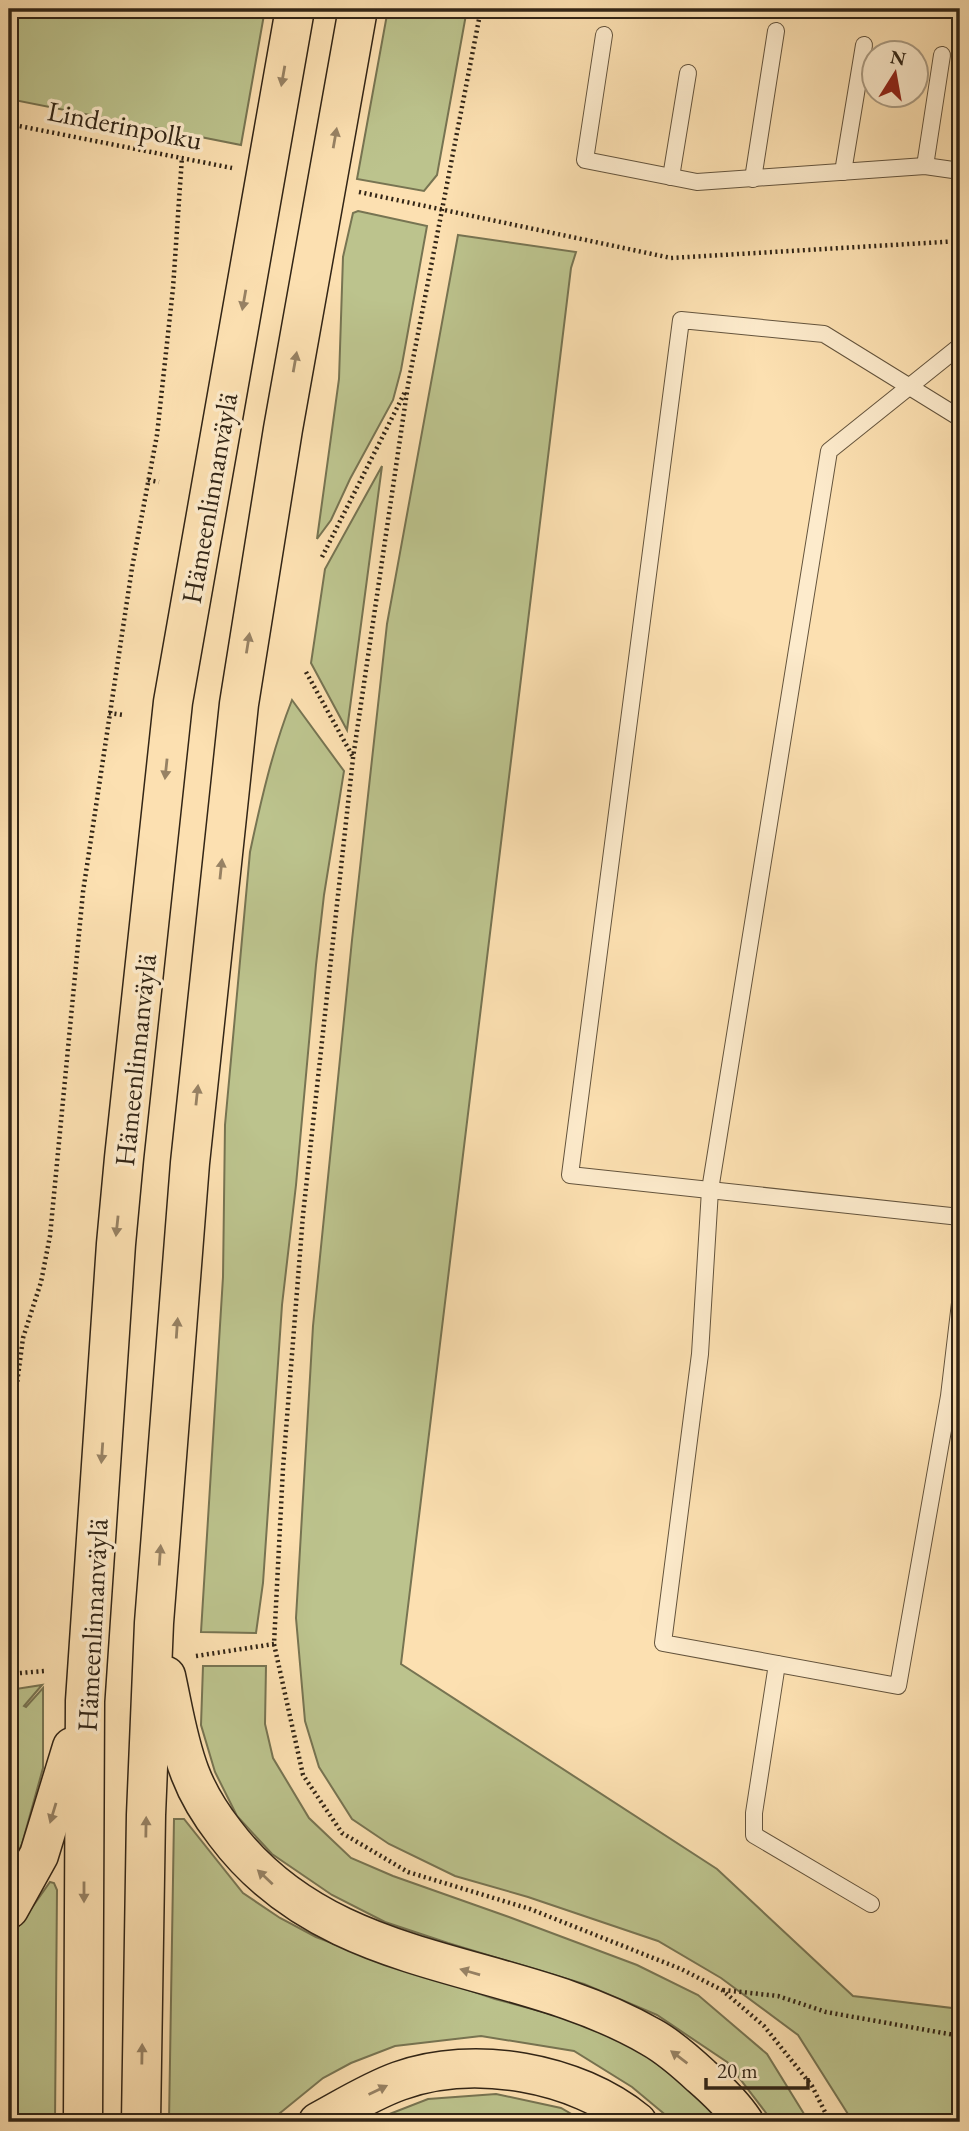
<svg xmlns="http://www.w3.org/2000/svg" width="969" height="2131" font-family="'EB Garamond',serif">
<rect width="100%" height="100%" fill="#fce0b1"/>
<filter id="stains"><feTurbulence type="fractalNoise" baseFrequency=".00286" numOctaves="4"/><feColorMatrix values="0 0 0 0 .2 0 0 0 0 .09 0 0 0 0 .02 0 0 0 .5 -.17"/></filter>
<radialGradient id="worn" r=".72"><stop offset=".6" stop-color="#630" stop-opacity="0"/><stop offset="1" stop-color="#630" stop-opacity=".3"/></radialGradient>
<!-- green -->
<g fill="#bcc38d" stroke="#777452" stroke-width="2">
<polygon points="9,9 265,9 241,145 9,99"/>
<polygon points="388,9 467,9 437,175 424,191 357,179"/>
<polygon points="358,211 427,226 401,370 393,400 350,479 331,520 317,539 339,379 343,257 353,213"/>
<polygon points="458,235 576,252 571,268 401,1664 717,1869 853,1996 960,2009 960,2122 853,2122 798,2035 721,1978 658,1941 528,1897 455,1876 389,1844 352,1819 319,1767 305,1721 296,1618 313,1326 352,940 387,624"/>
<polygon points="382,466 347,730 311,663 325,569"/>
<path d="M292,700l52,71 -20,124 -8,70 -20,220 -14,120 -19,278 -7,50 -55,-1 22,-355 2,-152 25,-273c11,-52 23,-104 42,-152z"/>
<polygon points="203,1666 266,1666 265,1724 273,1758 309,1818 351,1858 393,1876 509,1917 637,1965 698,1995 767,2054 809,2122 773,2122 727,2062 657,2015 584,1984 448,1943 385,1922 332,1895 272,1854 237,1816 215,1772 201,1725"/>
<polygon points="42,1685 24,1706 26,1707 43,1688 43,1768 22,1844 9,1872 9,1690"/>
<polygon points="174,1819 184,1819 243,1893 280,1918 316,1937 353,1951 495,1999 569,2019 633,2045 706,2102 720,2122 674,2122 632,2087 574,2051 481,2036 395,2046 351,2063 323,2078 269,2122 169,2122"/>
<polygon points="50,1882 54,1883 57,1890 55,2122 9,2122 9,1940"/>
<polygon points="496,2094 561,2108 585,2122 369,2122 428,2099"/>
</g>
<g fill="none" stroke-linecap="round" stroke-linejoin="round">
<defs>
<g id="lane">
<polyline points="604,35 585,160 697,182 925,166 960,171"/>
<polyline points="925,166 942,55"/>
<polyline points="843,172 864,45"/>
<polyline points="671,177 688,73"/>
<polyline points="753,179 776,31"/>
<polyline points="960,346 829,451 710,1190 700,1354 663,1643 898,1686 949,1396 960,1303"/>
<polyline points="960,418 824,334 681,320 570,1175 960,1217"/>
<polyline points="777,1664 754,1813 754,1835 871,1904"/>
</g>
<g id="highway">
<path d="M166,1676c7,32 12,66 24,97 8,21 21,42 35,60 106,142 287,123 426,204 18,10 35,25 50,39 15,13 32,29 43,46"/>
<polyline points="9,1909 39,1855 72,1747"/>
<polyline points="83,2122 85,1701 116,1244 124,1158 173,702 295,9"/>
<polyline points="141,2122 146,1815 154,1623 190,1163 239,704 283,429 358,9"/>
<path d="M318,2122c26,-14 53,-31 81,-41 75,-27 177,-9 238,41"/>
</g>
</defs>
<!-- lane casing -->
<use href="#lane" stroke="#64543d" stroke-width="18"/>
<!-- highway casing -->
<use href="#highway" stroke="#322516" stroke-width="41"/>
<!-- path -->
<g stroke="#322516" stroke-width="4.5" stroke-dasharray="2 3.5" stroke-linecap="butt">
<polyline points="481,9 408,385 353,758 303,1215 283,1468 274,1644 303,1775 342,1833 408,1872 530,1909 681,1969 722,1990 764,2026 812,2086 830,2122"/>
<polyline points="9,124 232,168"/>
<polyline points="359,192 671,258 960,241"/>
<polyline points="148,480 159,482"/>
<polyline points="322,557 405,392"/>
<polyline points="306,672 353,757"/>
<polyline points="109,713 123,715"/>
<polyline points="196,1656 274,1644"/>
<polyline points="13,1673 14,1406 23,1338 41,1282 50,1236 83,892 132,568 157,435 173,288 182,157"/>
<polyline points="9,1674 44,1671"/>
<polyline points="723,1990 778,1996 826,2012 960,2036"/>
</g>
<!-- lane -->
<use href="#lane" stroke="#fdebcc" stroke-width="16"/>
<!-- highway -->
<use href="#highway" stroke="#fce0b1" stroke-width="38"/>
</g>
<!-- one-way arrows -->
<defs><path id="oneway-solid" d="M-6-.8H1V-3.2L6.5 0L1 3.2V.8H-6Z" transform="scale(1.75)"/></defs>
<g fill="#978264">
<use href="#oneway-solid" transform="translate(283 76) rotate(100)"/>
<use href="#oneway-solid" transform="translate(335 138) rotate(-80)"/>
<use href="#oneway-solid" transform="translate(244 300) rotate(100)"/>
<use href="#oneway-solid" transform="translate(295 362) rotate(-80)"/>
<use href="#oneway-solid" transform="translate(248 643) rotate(-81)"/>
<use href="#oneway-solid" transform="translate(166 769) rotate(96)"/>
<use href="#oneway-solid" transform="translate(221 869) rotate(-84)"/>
<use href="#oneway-solid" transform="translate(197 1095) rotate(-84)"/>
<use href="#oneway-solid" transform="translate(117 1226) rotate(96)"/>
<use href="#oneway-solid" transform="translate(177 1328) rotate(-86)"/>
<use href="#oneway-solid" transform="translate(102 1453) rotate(94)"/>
<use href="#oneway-solid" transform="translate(160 1555) rotate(-86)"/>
<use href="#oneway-solid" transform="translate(53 1813) rotate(107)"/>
<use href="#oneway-solid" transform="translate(146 1827) rotate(-89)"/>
<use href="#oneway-solid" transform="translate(265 1877) rotate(-137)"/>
<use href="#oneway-solid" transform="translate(84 1892) rotate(90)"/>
<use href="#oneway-solid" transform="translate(470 1972) rotate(-164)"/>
<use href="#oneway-solid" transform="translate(142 2054) rotate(-89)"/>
<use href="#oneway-solid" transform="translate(679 2057) rotate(-143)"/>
<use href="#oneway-solid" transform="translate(378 2090) rotate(-26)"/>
</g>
<g text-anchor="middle" stroke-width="7" stroke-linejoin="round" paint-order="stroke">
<!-- street labels -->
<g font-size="28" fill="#322516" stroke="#fdebcc">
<text transform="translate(125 125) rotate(11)" y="10">Linderinpolku</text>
<text transform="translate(209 498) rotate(-80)" y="10">Hämeenlinnanväylä</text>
<text transform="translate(135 1060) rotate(-84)" y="10">Hämeenlinnanväylä</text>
<text transform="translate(92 1625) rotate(-87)" y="10">Hämeenlinnanväylä</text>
</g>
</g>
<!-- margin -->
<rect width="969" height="2131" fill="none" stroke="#fce0b1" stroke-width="35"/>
<rect x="10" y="10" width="948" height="2110" fill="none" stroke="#322516" stroke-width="3.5"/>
<rect x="18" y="18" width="934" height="2096" fill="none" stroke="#322516" stroke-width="2"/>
<!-- north arrow -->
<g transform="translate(895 74) rotate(11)"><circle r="33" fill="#fdebcc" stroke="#ac9c83" stroke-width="2"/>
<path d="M0-5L12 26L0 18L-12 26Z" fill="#8f2418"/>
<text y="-10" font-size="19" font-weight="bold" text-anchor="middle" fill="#322516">N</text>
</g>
<!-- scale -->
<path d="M706 2078v10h102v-10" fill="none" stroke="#322516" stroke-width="3.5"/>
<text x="717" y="2078" font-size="21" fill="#322516" stroke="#fdebcc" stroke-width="5" paint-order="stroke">20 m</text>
<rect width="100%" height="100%" filter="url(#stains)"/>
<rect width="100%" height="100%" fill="url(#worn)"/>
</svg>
